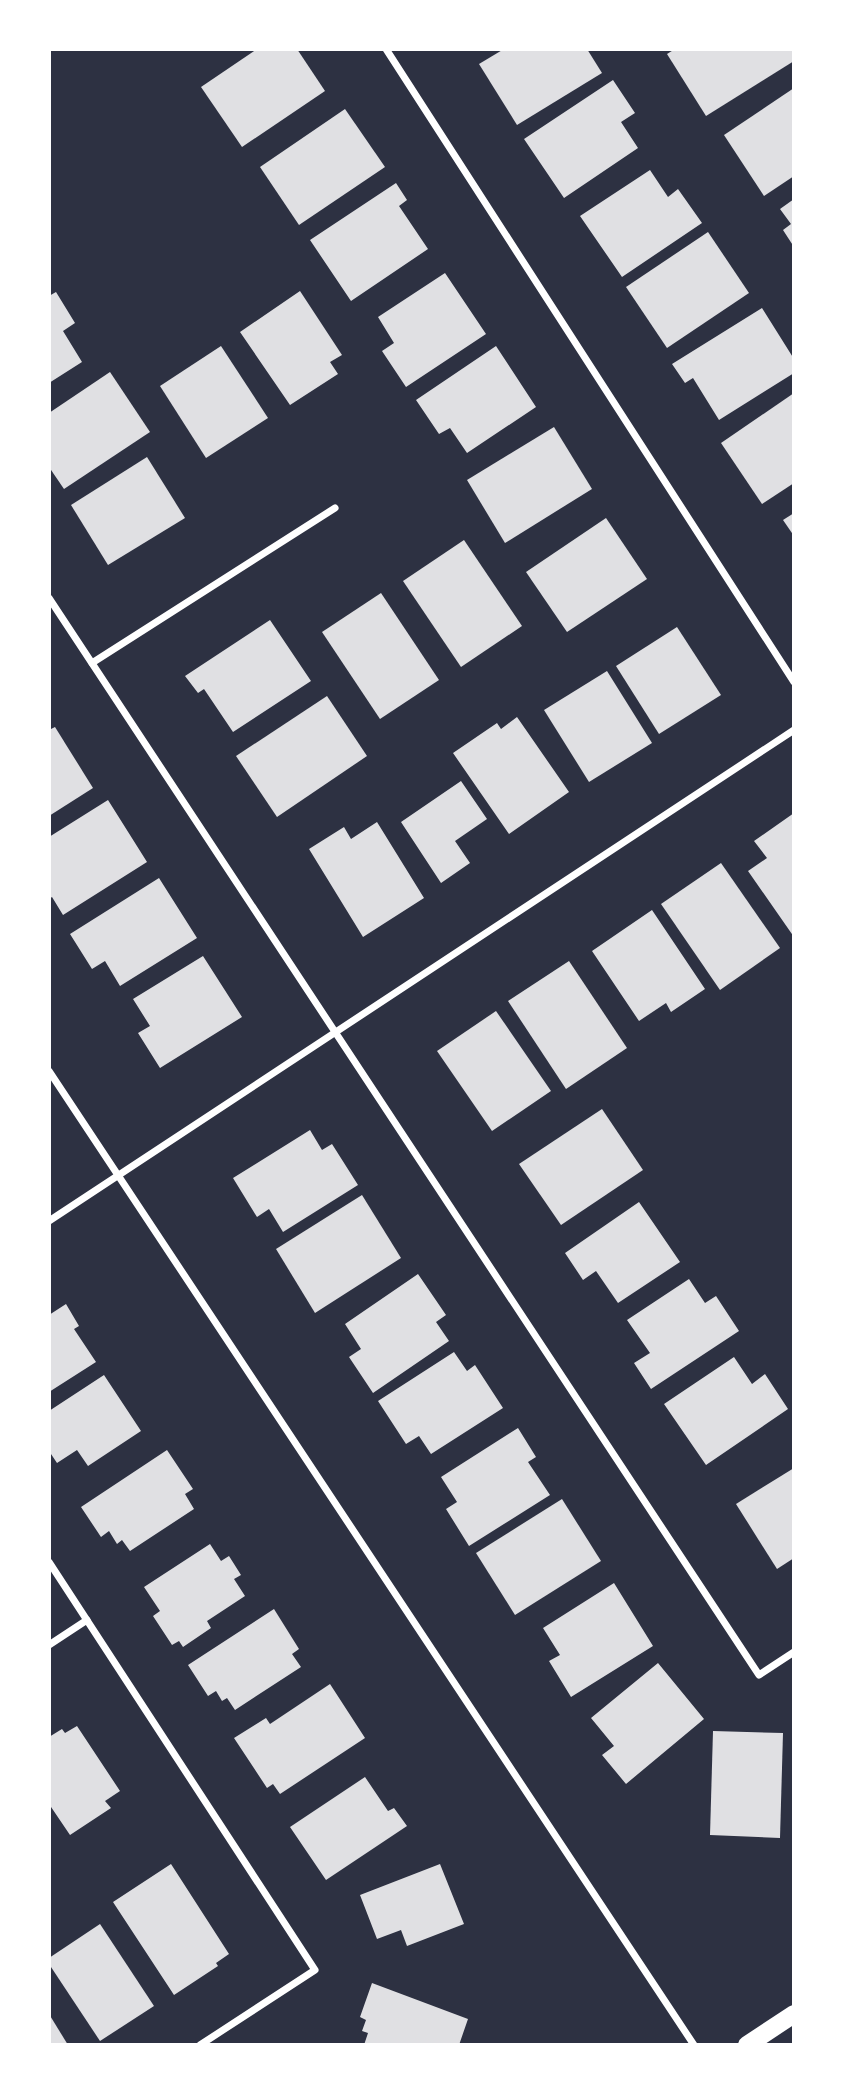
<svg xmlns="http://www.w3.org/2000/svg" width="843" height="2094" font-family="Quicksand,sans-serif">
<rect width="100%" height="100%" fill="#2d3142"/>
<!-- building -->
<g fill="#e0e0e3">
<polygon points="257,49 297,49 325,91 242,147 201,87"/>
<polygon points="504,49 587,49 602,73 517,125 479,64"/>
<polygon points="675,49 794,49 794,61 706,116 667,54"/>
<polygon points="613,80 635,113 621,122 638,148 564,198 524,139"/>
<polygon points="794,88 794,176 764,196 724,135"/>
<polygon points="345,109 385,167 299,225 260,167"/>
<polygon points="650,170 668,197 678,189 702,223 622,277 580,216"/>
<polygon points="396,183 407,200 399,206 428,249 351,301 310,240"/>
<polygon points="794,199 794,247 783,230 791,224 780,209"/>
<polygon points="708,232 749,293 667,348 626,287"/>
<polygon points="445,273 486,334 406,387 382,351 394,343 378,317"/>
<polygon points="300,291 342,355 330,362 338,374 290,405 240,332"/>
<polygon points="56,292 75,323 63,331 82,362 49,383 49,296"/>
<polygon points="762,308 794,359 794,373 719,420 693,378 685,383 672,364"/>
<polygon points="221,346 268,418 206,458 160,386"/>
<polygon points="496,346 536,407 467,453 450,428 439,434 416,400"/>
<polygon points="110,372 150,432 64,489 49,467 49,413"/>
<polygon points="794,393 794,483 762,504 721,443"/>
<polygon points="554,427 592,489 505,543 467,480"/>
<polygon points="147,457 185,518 108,565 71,505"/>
<polygon points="794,513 794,536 783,520"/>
<polygon points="606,518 647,579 567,632 526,572"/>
<polygon points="464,540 522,626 461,667 403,581"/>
<polygon points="381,593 439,680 380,719 322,632"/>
<polygon points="270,620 311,681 233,732 204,689 198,693 185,676"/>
<polygon points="677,627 721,695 659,734 616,666"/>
<polygon points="607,671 652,743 589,782 544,710"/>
<polygon points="327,696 367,756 277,817 236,756"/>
<polygon points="517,717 569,792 509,834 453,753 497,723 501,729"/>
<polygon points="55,727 93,788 49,816 49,730"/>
<polygon points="461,781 487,819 455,841 470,863 441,883 401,822"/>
<polygon points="108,800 147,862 63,915 52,897 49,899 49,837"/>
<polygon points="794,813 794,937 748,871 767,858 754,841"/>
<polygon points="377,822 424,898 363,937 309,849 344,827 351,839"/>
<polygon points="721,863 780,948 720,990 661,904"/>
<polygon points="159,878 197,938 120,986 105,961 92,969 70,934"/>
<polygon points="652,910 705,989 671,1012 666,1003 639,1021 592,951"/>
<polygon points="203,956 242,1017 160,1068 138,1033 150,1026 133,999"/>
<polygon points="569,961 627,1048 566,1089 508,1001"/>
<polygon points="496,1011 551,1091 492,1131 437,1051"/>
<polygon points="602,1109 643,1170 561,1225 519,1164"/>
<polygon points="310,1130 322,1150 332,1144 358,1185 283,1232 269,1209 257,1217 233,1178"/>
<polygon points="362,1195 401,1258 315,1313 276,1249"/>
<polygon points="639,1202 680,1262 618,1303 596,1271 583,1280 565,1253"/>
<polygon points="418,1274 446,1315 436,1322 449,1341 373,1393 349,1357 361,1349 345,1324"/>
<polygon points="689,1279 705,1303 716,1296 739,1331 651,1389 634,1363 650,1353 627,1320"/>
<polygon points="66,1304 79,1326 74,1329 96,1362 49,1392 49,1315"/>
<polygon points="454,1352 467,1371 475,1365 503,1408 431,1454 419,1436 406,1444 378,1401"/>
<polygon points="734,1357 752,1384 765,1374 788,1409 706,1465 664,1404"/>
<polygon points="104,1375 141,1431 88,1466 77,1450 57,1463 49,1451 49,1411"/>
<polygon points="518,1428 536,1457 528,1462 550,1495 469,1546 446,1509 457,1502 441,1477"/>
<polygon points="167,1450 193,1489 185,1494 194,1509 130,1551 122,1540 117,1544 109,1531 101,1537 81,1507"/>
<polygon points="794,1468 794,1558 777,1569 736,1504"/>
<polygon points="562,1499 601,1561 515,1615 476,1553"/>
<polygon points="210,1544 221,1561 229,1556 241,1575 234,1579 245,1596 207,1621 211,1628 183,1647 179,1641 172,1645 153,1616 160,1611 144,1587"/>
<polygon points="614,1583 653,1646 571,1697 549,1661 560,1655 543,1628"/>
<polygon points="274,1609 299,1649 292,1654 301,1667 235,1710 227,1698 222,1701 216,1691 208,1696 188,1665"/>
<polygon points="658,1663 704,1719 626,1784 602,1755 614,1746 591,1718"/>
<polygon points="330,1684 365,1738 280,1794 273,1784 267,1788 234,1738 266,1718 270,1724"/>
<polygon points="77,1726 120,1791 105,1801 111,1808 70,1835 49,1804 49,1737 62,1729 65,1733"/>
<polygon points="713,1731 783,1733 780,1838 710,1835"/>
<polygon points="365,1777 388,1811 394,1808 407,1826 326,1880 290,1827"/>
<polygon points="171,1864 229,1954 216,1963 218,1966 174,1995 113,1902"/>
<polygon points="440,1864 464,1924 407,1946 401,1930 377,1939 360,1895"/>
<polygon points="100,1924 154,2006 100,2041 49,1964 49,1958"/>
<polygon points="372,1983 468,2019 459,2045 364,2045 368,2033 362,2031 366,2020 360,2017"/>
<polygon points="49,2014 68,2045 49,2045"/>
</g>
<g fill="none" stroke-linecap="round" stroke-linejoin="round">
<!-- minor -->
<g stroke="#fff" stroke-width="7">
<polyline points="386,49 794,682"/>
<polyline points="49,598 759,1675 794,1652"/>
<polyline points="92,663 335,508"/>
<polyline points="49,1071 694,2045"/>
<polyline points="49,1221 794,730"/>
<polyline points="49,1562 315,1970 200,2045"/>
<polyline points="49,1645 87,1620"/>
</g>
<!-- primary -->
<polyline stroke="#fff" stroke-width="18" points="747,2045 794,2014"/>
</g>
<!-- border -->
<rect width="843" height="2094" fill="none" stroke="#ffffff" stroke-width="102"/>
</svg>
